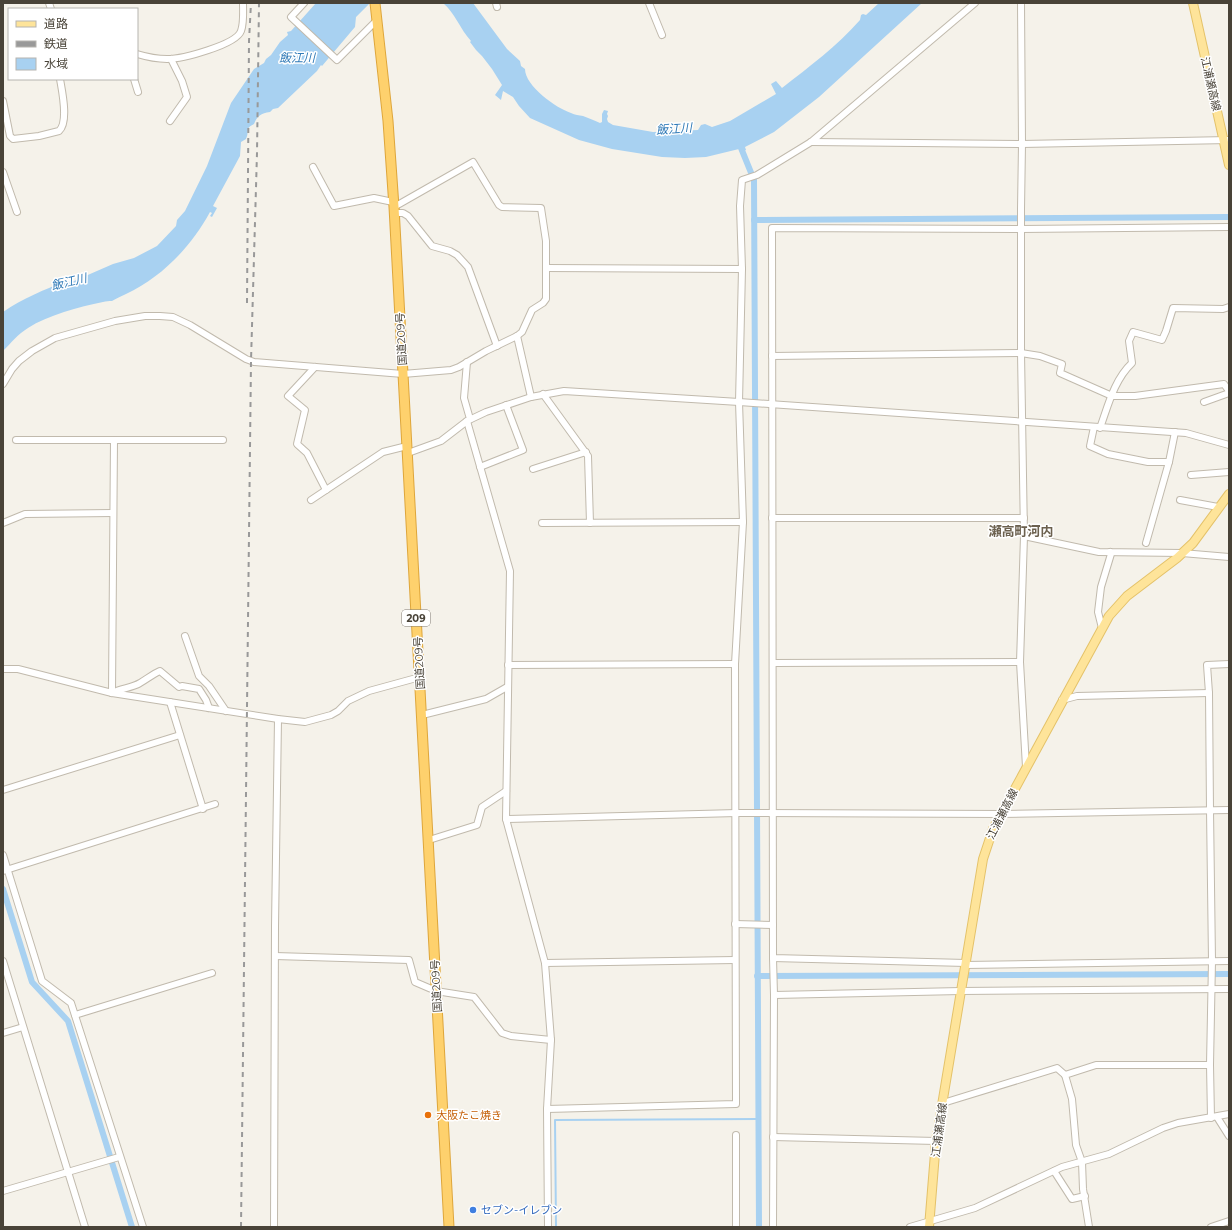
<svg xmlns="http://www.w3.org/2000/svg" width="1232" height="1230" font-family="Montserrat,'Noto Sans JP',sans-serif">
<rect width="100%" height="100%" fill="#f5f2ea"/>
<!-- water -->
<g fill="#a8d1f1">
<path d="M316,3h54l-14,14 -1,10 -33,39 -1,-1 -4,6 -39,37 -5,1 -3,3c-9,1 -13,4 -16,12 -10,5 -4,7 -8,15l-5,3 -1,14 -27,50 4,2 -5,9 -2,-1 2,-3 -2,-1c-19,35 -48,65 -84,82 -5,2 -10,5 -14,7 -3,0 -6,0 -9,1 -24,5 -55,13 -75,26 -10,6 -17,15 -25,23v-39c20,-14 41,-22 63,-31l2,1 6,-1 39,-17 21,-6 23,-12 19,-20 1,-6 8,-9 22,-45 24,-63 23,-34 10,-6 2,-4 5,-4 9,-13 8,-7 -1,-3 4,-1z"/>
<path d="M443,3h30l34,46 13,12 1,5 4,3c0,17 31,39 46,44 4,2 8,2 12,3 6,2 12,5 17,7l2,-1v-8l2,-4 4,1 -1,3 1,2 -1,3 1,3 5,3 40,7 45,-2 3,-5 4,-1 7,3 18,-6 46,-27 -5,-10 5,-3 6,7c27,-21 55,-42 78,-68l1,-5 2,-1 3,1 13,-12h43l-103,94 -45,35 -29,15 1,3 -5,2 -2,-3 -33,8 -21,1 -23,-1 -50,-8 -33,-9 -49,-22 -11,-12 -6,-9 -10,-6 -2,9 -6,-5 7,-10 -10,-16 -10,-13 -6,-6 -6,-8 1,-1c-11,-12 -16,-28 -28,-38z"/>
</g>
<g fill="none" stroke-linecap="round" stroke-linejoin="round">
<!-- stream -->
<polyline stroke="#a8d1f1" stroke-width="2" points="556,1227 555,1120 758,1119"/>
<!-- canal -->
<g stroke="#a8d1f1" stroke-width="6">
<polyline points="739,143 754,180 759,1227"/>
<polyline points="754,220 1229,217"/>
<polyline points="3,889 32,982 68,1021 132,1227"/>
<polyline points="757,976 1229,974"/>
</g>
<defs>
<g id="minor">
<polyline points="49,3 51,9"/>
<polyline points="304,3 291,17 337,60 377,20"/>
<polyline points="496,3 497,7"/>
<polyline points="649,3 662,35"/>
<polyline points="1021,3 1022,144 1021,209 1021,353 1024,536 1020,662 1026,767"/>
<path d="M137,54c10,3 20,5 30,5 15,0 69,-14 74,-28 3,-8 2,-20 2,-28"/>
<polyline points="134,79 138,92"/>
<path d="M3,101l7,35 3,3 26,-3 20,-5c10,-9 3,-40 1,-52"/>
<polyline points="170,121 187,97 182,81 171,59"/>
<polyline points="811,142 1022,144 1229,140"/>
<polyline points="313,167 334,206 374,198 393,202"/>
<polyline points="3,172 17,212"/>
<polyline points="394,213 403,213 408,216 432,246 450,251 457,255 468,267 497,346"/>
<polyline points="546,268 742,269"/>
<polyline points="517,336 531,397"/>
<polyline points="772,356 1021,353 1040,356 1062,364 1060,373 1112,396 1135,396 1224,384 1229,391"/>
<polyline points="467,362 464,398 470,419"/>
<polyline points="315,367 288,396 305,410 297,444 307,453 326,490"/>
<polyline points="3,384 12,369 19,361 32,351 55,338 115,321 145,316 160,316 173,317 190,325 246,359 254,362 403,374 451,370 459,367 486,351 517,336 522,332 532,310 543,303 546,299 546,241 541,208 502,207 499,205 473,162 394,207"/>
<polyline points="543,394 588,456 590,523"/>
<polyline points="1204,402 1229,393"/>
<polyline points="467,421 510,571 506,819 545,963 551,1040 547,1109 548,1227"/>
<polyline points="1094,427 1090,446 1108,454 1148,462 1169,462 1175,432"/>
<path d="M1100,428c8,-22 14,-48 32,-65l-3,-22 4,-9 29,8 4,-9 7,-23 50,1 6,-2"/>
<polyline points="16,440 223,440"/>
<polyline points="408,453 441,441 467,421 486,412 531,397 564,391 739,402 1186,433 1229,445"/>
<polyline points="480,467 523,450 506,405"/>
<polyline points="533,469 586,452"/>
<polyline points="1191,475 1229,472"/>
<polyline points="311,500 383,452 407,446"/>
<polyline points="1180,500 1218,507"/>
<polyline points="772,518 1024,518"/>
<polyline points="3,523 25,514 113,513"/>
<polyline points="542,523 743,522"/>
<polyline points="1024,536 1099,552 1182,553 1229,557"/>
<polyline points="1146,543 1169,462"/>
<polyline points="1102,628 1098,612 1101,587 1111,554 1110,552"/>
<polyline points="185,636 199,676 209,686 226,711"/>
<polyline points="773,663 1020,662"/>
<polyline points="508,665 735,664"/>
<polyline points="3,669 18,669 112,693 278,719 305,722 331,715 338,711 348,701 369,691 420,677"/>
<polyline points="112,693 114,440"/>
<path d="M112,693c9,-5 20,-5 28,-10 7,-4 13,-9 20,-12l19,16 3,-1 17,3 7,11 3,8"/>
<polyline points="1062,700 1077,696 1209,693"/>
<polyline points="170,702 203,809"/>
<polyline points="422,715 486,699 507,687"/>
<polyline points="3,790 180,735"/>
<polyline points="506,819 737,813 1002,814 1229,810"/>
<polyline points="429,840 477,825 482,807 506,791"/>
<polyline points="3,855 42,981 71,1003 143,1227"/>
<polyline points="3,871 215,804"/>
<polyline points="735,924 773,925"/>
<polyline points="275,956 409,960 415,982 436,991 474,997 502,1033 511,1036 551,1040"/>
<polyline points="773,958 774,995"/>
<polyline points="3,961 85,1227"/>
<polyline points="545,963 735,960"/>
<polyline points="966,963 773,958 772,228 1021,229 1229,227"/>
<polyline points="965,965 1229,961"/>
<polyline points="75,1015 212,973"/>
<polyline points="3,1033 23,1027"/>
<polyline points="943,1103 1057,1068 1065,1075"/>
<polyline points="547,1109 736,1104 735,664 743,522 739,402 742,269 740,206 742,180 757,175 811,142 975,3"/>
<polyline points="1217,1117 1229,1136"/>
<polyline points="1211,1118 1210,1065 1212,961 1210,810 1209,693 1207,665 1229,664"/>
<polyline points="773,1137 936,1141"/>
<polyline points="1054,1171 1072,1199 1085,1196"/>
<polyline points="3,1191 119,1157"/>
<polyline points="274,1227 275,927 278,719"/>
<polyline points="736,1227 736,1135"/>
<polyline points="773,1227 774,995 961,991 1229,989"/>
<polyline points="910,1227 975,1208 1062,1167 1109,1154 1163,1128 1178,1123 1229,1114"/>
<polyline points="1089,1227 1083,1189 1082,1162 1076,1145 1072,1099 1065,1075 1096,1065 1210,1065"/>
<polyline points="1211,1227 1229,1221"/>
</g>
<g id="major">
<polyline points="1193,3 1229,165"/>
<polyline points="929,1227 936,1141 983,859 993,829 1109,616 1127,596 1177,558 1193,543 1229,494"/>
</g>
<polyline id="highway" points="375,3 388,121 394,207 449,1227"/>
</defs>
<!-- minor casing -->
<use href="#minor" stroke="#c1baad" stroke-width="8"/>
<!-- major casing -->
<use href="#major" stroke="#e4c269" stroke-width="10"/>
<!-- highway casing -->
<use href="#highway" stroke="#dea63b" stroke-width="11"/>
<!-- minor -->
<use href="#minor" stroke="#fff" stroke-width="6"/>
<!-- major -->
<use href="#major" stroke="#fee49a" stroke-width="8"/>
<!-- highway -->
<use href="#highway" stroke="#fed16d" stroke-width="9"/>
<!-- rail -->
<g stroke="#999" stroke-width="2" stroke-dasharray="5 5" stroke-linecap="butt">
<polyline points="247,303 249,41 251,3"/>
<polyline points="241,1227 251,361 257,153 259,3"/>
</g>
</g>
<!-- markers -->
<circle fill="#e8710a" stroke="#fff" stroke-width="1.5" cx="428" cy="1115" r="4"/>
<circle fill="#3f7fe0" stroke="#fff" stroke-width="1.5" cx="473" cy="1210" r="4"/>
<g text-anchor="middle" stroke-width="3" stroke-linejoin="round" paint-order="stroke">
<!-- shield labels -->
<rect fill="#fff" stroke="#807b74" stroke-width="1" x="402" y="610" width="28" height="16" rx="3"/>
<g font-size="10" font-weight="bold" fill="#494338">
<text x="416" y="622">209</text>
</g>
<!-- street labels -->
<g font-size="11" fill="#494338" stroke="#fff">
<text transform="translate(1211 84) rotate(77)" y="4">江浦瀬高線</text>
<text transform="translate(401 339) rotate(-93)" y="4">国道209号</text>
<text transform="translate(419 663) rotate(-93)" y="4">国道209号</text>
<text transform="translate(1002 814) rotate(-63)" y="4">江浦瀬高線</text>
<text transform="translate(436 986) rotate(-93)" y="4">国道209号</text>
<text transform="translate(939 1130) rotate(-82)" y="4">江浦瀬高線</text>
</g>
<!-- food labels -->
<g font-size="11" fill="#c56008" stroke="#fff" text-anchor="start">
<text x="436" y="1119">大阪たこ焼き</text>
</g>
<!-- shop labels -->
<g font-size="11" fill="#366cbe" stroke="#fff" text-anchor="start">
<text x="481" y="1214">セブン-イレブン</text>
</g>
<!-- water labels -->
<g font-size="12" font-style="italic" fill="#307ab7" stroke="#fff">
<text x="297" y="62">飯江川</text>
<text transform="translate(674 129) rotate(-4)" y="4">飯江川</text>
<text transform="translate(69 282) rotate(-13)" y="4">飯江川</text>
</g>
<!-- quarter labels -->
<g font-size="13" font-weight="bold" fill="#6c614f" stroke="#fff">
<text x="1021" y="536">瀬高町河内</text>
</g>
</g>
<!-- border -->
<rect width="1232" height="1230" fill="none" stroke="#494338" stroke-width="8"/>
<!-- legend -->
<rect x="8" y="8" width="130" height="72" fill="#ffffff" stroke="#b6b4af"/>
<rect x="16" y="21" width="20" height="6" fill="#fee49a" stroke="#b6b4af"/>
<text x="44" y="28" font-size="12" fill="#494338">道路</text>
<rect x="16" y="41" width="20" height="6" fill="#999999" stroke="#b6b4af"/>
<text x="44" y="48" font-size="12" fill="#494338">鉄道</text>
<rect x="16" y="58" width="20" height="12" fill="#a8d1f1" stroke="#b6b4af"/>
<text x="44" y="68" font-size="12" fill="#494338">水域</text>
</svg>
